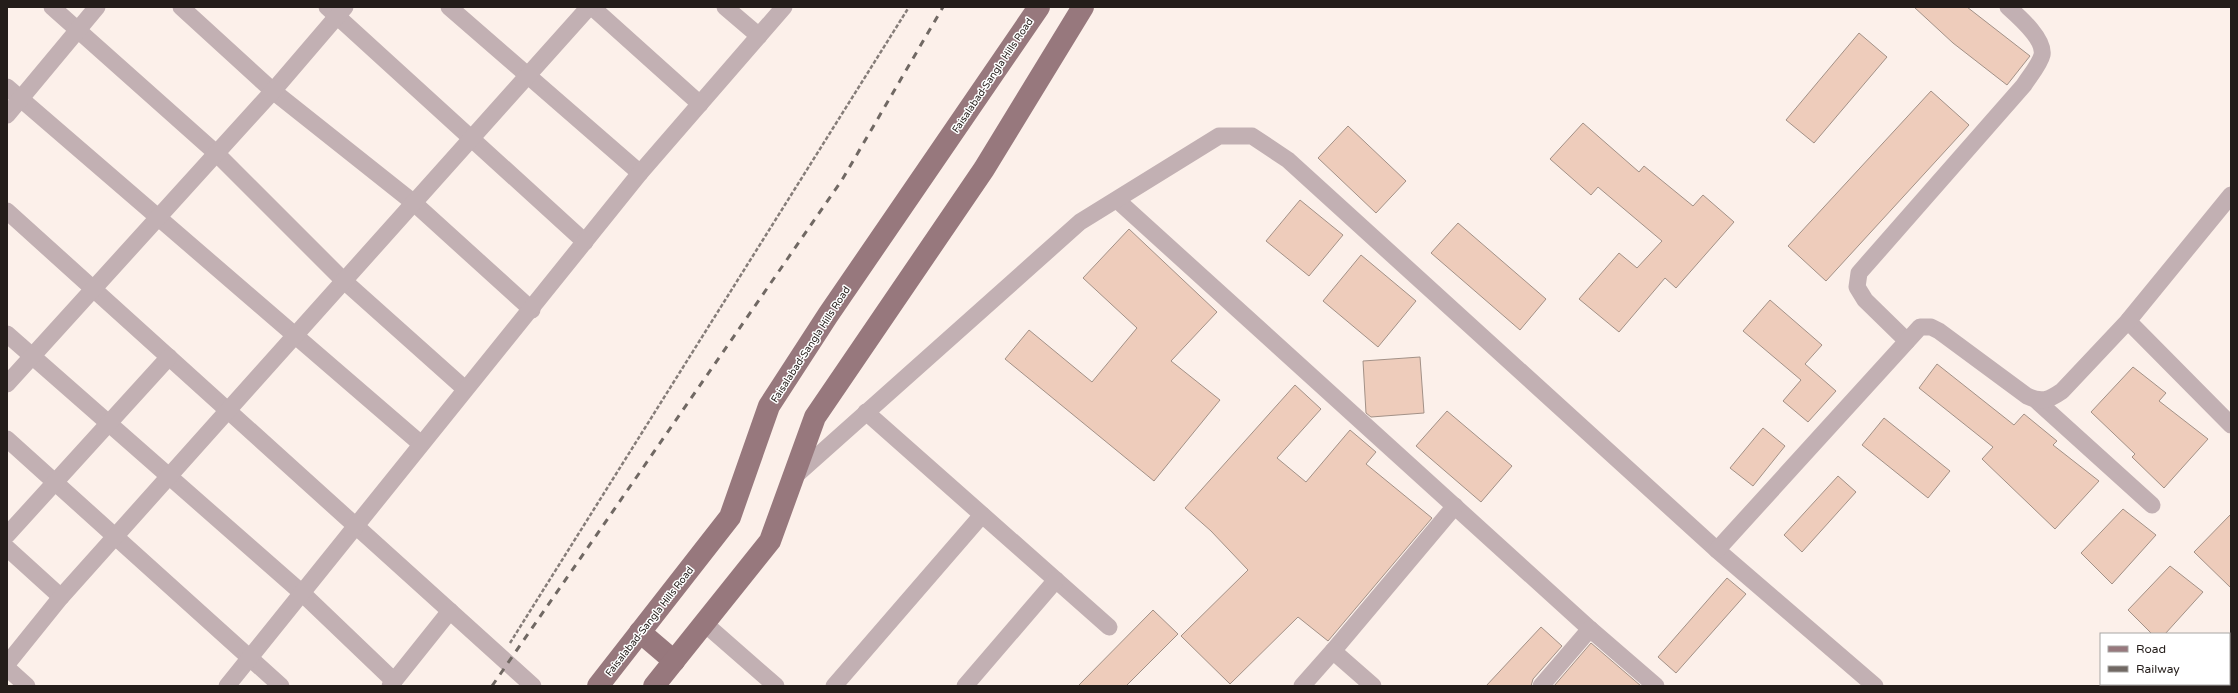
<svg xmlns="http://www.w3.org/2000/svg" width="2238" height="693" font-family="'Varela Round',sans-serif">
<rect width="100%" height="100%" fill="#fcf0ea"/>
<!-- building -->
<g fill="#ecb" stroke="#a39187">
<polygon points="1914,7 1967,7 2030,56 2007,85 1953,43"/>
<polygon points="1859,33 1887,57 1814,143 1786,120"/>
<polygon points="1931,91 1969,125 1826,281 1788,246"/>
<polygon points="1583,123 1639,172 1644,166 1693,206 1703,195 1734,222 1676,288 1665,278 1619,332 1579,299 1619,253 1637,268 1662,241 1598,187 1591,195 1550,159"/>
<polygon points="1348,126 1406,181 1376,213 1318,158"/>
<polygon points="1300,200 1343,235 1309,276 1266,241"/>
<polygon points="1458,223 1546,299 1520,330 1431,253"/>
<polygon points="1129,229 1217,312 1171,361 1220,400 1154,481 1005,359 1029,330 1092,382 1137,328 1083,278"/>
<polygon points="1361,255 1416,301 1378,347 1323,301"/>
<polygon points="1770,300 1822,345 1805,364 1836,391 1808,422 1783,401 1801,380 1743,331"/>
<polygon points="1420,357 1424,413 1371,417 1366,413 1363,361"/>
<polygon points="1937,364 2014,425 2024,414 2057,441 2053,445 2099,481 2055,529 1982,459 1993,447 1919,388"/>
<polygon points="2133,367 2166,393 2159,401 2208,439 2164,488 2132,457 2135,454 2091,412"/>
<polygon points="1295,385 1321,409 1277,458 1306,482 1350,430 1376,452 1366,464 1432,518 1328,641 1298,617 1230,684 1181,636 1248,570 1211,531 1185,508"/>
<polygon points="1447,411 1512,466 1481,502 1416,446"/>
<polygon points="1884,418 1950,471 1928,498 1862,445"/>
<polygon points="1763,428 1785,446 1753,486 1730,468"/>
<polygon points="1838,476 1856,492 1802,552 1784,535"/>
<polygon points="2123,509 2156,535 2112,584 2081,553"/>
<polygon points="2231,514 2231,588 2194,552"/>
<polygon points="2170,566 2203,592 2165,634 2152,634 2128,610"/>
<polygon points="1727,578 1746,594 1676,673 1658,657"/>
<polygon points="1153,610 1178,634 1126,686 1078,686"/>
<polygon points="1541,627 1562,646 1533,679 1531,686 1486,686"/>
<polygon points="1591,643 1641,686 1554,686"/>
</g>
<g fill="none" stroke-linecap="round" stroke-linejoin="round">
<!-- path -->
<polyline stroke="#867d79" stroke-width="2.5" stroke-dasharray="4 2" stroke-linecap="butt" points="510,643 909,7"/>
<!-- minor -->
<g stroke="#c2b0b3" stroke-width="17">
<polyline points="52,7 216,153 343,280 465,389"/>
<polyline points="181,7 273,91 414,203 532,310"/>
<polyline points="327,7 585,242"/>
<polyline points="449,7 640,173"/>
<polyline points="592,7 700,104"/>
<polyline points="725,7 759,36"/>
<polyline points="7,87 421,444"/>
<polyline points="7,115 97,7"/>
<polyline points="1117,200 1590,629 1656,686"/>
<polyline points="7,211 533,686"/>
<polyline points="2128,321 2231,425"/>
<polyline points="7,334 302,593 394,681"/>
<path d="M1907,341l-42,-41 -8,-13 2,-14 165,-188c5,-8 16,-21 18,-30 3,-16 -24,-39 -34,-48"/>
<polyline points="7,384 273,91 345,7"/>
<polyline points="2037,401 2152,505"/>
<polyline points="866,412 1109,627"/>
<polyline points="7,439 281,686"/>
<polyline points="794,477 1080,222 1219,136 1252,136 1288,160 1717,550 1875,686"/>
<polyline points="7,535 169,357"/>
<polyline points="7,548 61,597"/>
<path d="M1717,550l203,-223h11l8,4 88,65c15,7 22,4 35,-5l66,-70 103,-126"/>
<polyline points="704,623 776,686"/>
<polyline points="1333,651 1455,506"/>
<polyline points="7,664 61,597 589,7"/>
<polyline points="7,668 27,686"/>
<polyline points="227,686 640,173 784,7"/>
<polyline points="390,686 450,611"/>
<polyline points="834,686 982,515"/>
<polyline points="965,686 1056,580"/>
<polyline points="1302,686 1333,651 1373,686"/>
<polyline points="1541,686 1590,629"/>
<polyline points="2222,686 2224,684"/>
</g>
<!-- major -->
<g stroke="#97787d" stroke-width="22">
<polyline points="640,632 674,661"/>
<polyline points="598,686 730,517 769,406 828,315 1039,7"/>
<polyline points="654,686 770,541 815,417 984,169 1083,7"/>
</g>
<!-- rail -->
<polyline stroke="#706863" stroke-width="3" stroke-dasharray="7 7" stroke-linecap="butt" points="492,686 842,180 943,7"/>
</g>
<g text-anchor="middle" stroke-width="3" stroke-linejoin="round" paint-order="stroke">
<!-- street labels -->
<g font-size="10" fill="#241d1a" stroke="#fff">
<text transform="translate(992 75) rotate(-56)" y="4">Faisalabad-Sangla Hills Road</text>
<text transform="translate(810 344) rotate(-57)" y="4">Faisalabad-Sangla Hills Road</text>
<text transform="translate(649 621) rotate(-52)" y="4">Faisalabad-Sangla Hills Road</text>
</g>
</g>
<!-- border -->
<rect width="2238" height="693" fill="none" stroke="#241d1a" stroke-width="16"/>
<!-- legend -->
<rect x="2100" y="633" width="130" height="52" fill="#ffffff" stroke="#a7a5a3"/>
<rect x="2108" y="646" width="20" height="6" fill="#97787d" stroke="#a7a5a3"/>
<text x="2136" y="653" font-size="12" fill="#241d1a">Road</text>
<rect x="2108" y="666" width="20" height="6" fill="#706863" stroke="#a7a5a3"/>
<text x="2136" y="673" font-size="12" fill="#241d1a">Railway</text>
</svg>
